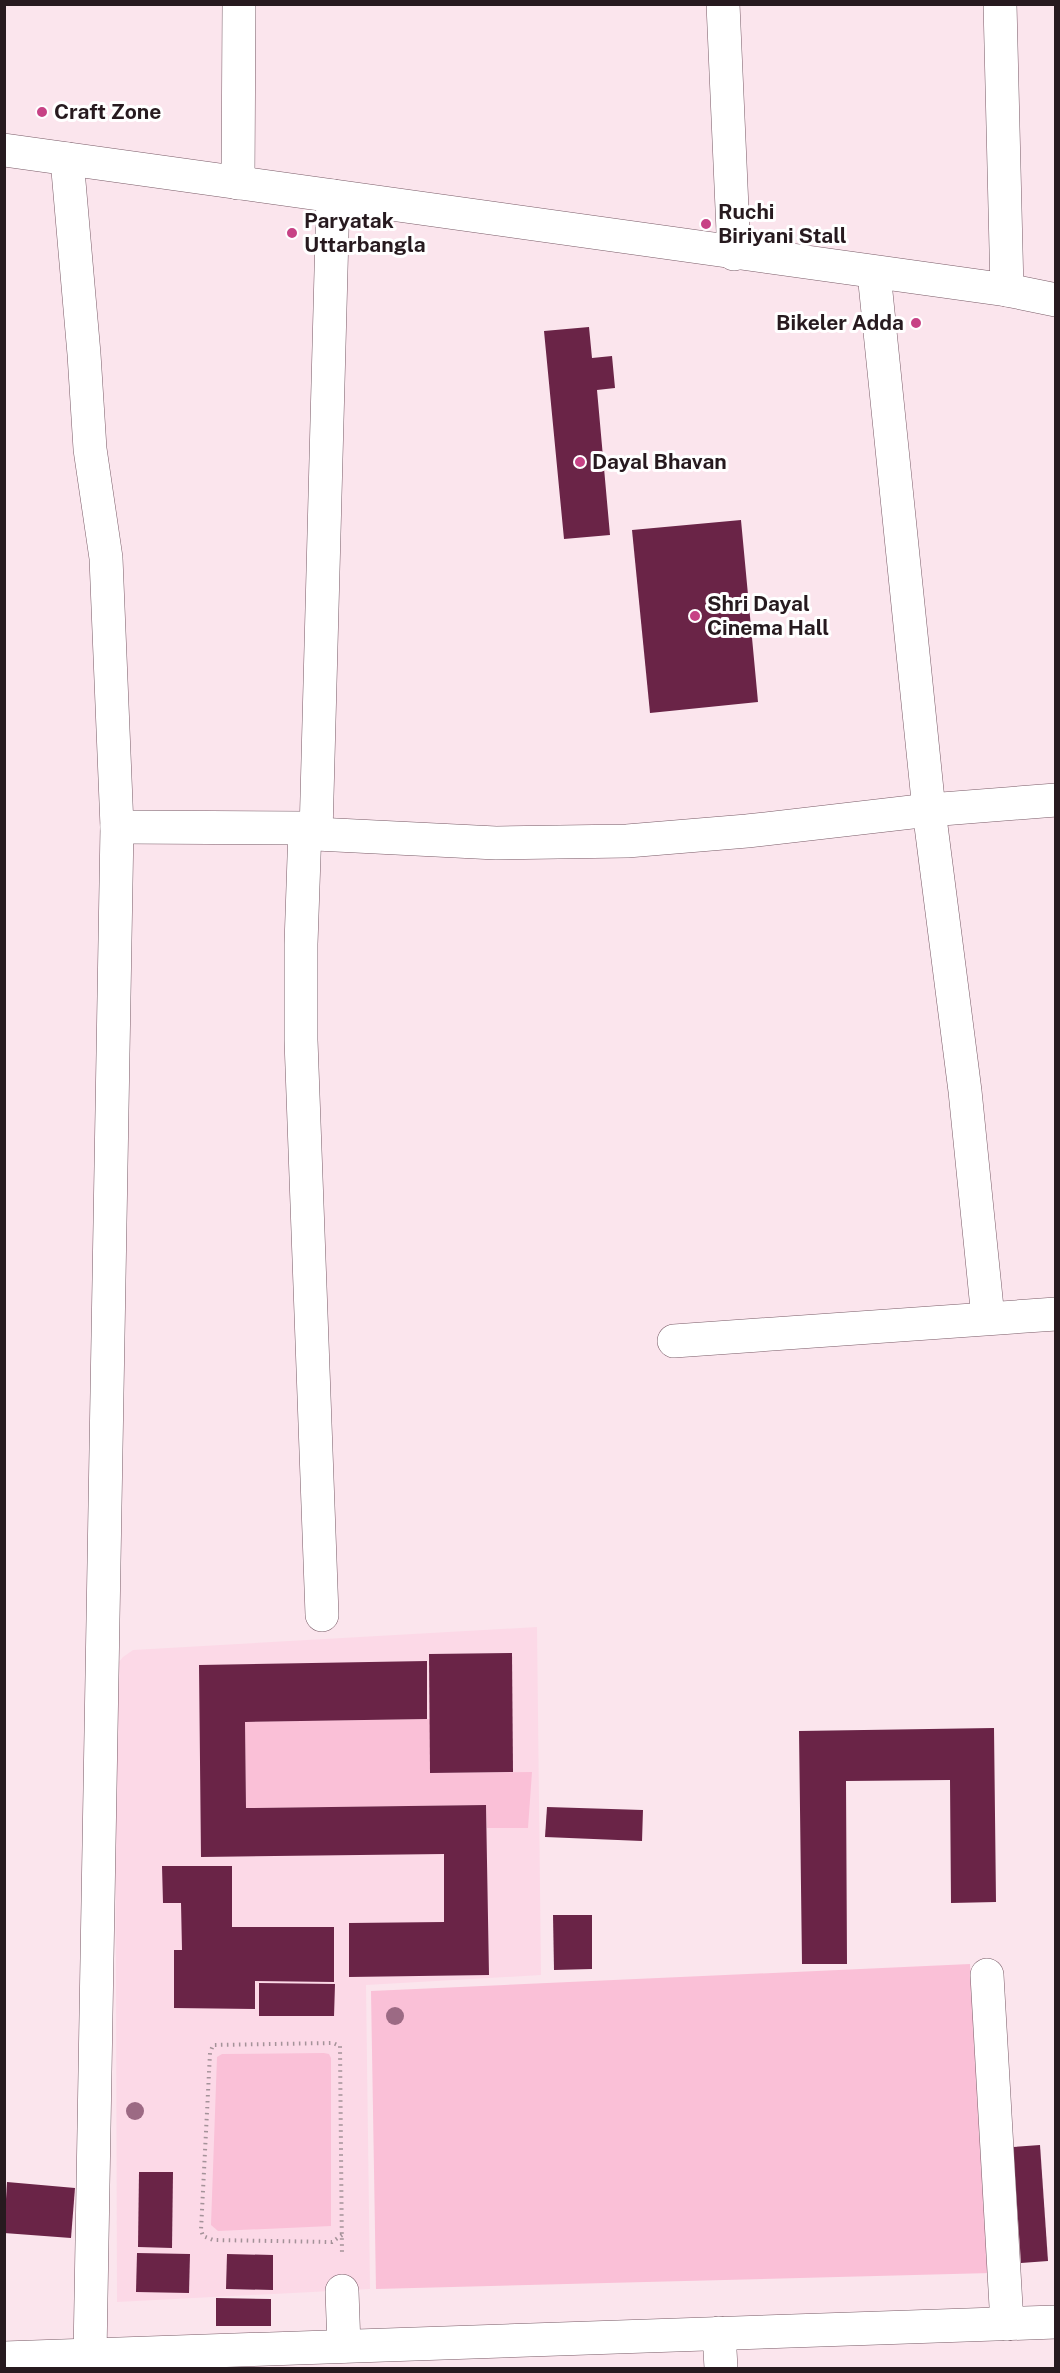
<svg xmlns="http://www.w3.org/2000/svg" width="1060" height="2373" font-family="'Public Sans',sans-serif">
<rect width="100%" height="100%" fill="#fbe5ed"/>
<!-- built -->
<polygon fill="#fcd9e7" points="537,1627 541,1975 366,1985 370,2289 117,2302 115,1667 123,1657 133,1650"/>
<!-- green -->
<g fill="#fac0d7">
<polygon points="430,1719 430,1773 532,1772 528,1828 487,1828 486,1805 246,1808 245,1722"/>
<polygon points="970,1964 991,2273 376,2289 371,1991"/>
<polygon points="324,2053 329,2054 331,2058 331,2226 218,2231 211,2225 217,2057 222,2054"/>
</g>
<!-- building -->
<g fill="#6a2447">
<polygon points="589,327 592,358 612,356 615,388 597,390 610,535 564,539 544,331"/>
<polygon points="741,520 758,702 650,713 632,530"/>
<polygon points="512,1653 513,1772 430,1773 429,1654"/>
<polygon points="427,1661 427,1719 245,1722 246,1808 486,1805 489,1975 349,1977 349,1923 444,1922 444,1854 201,1857 199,1665"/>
<polygon points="994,1728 996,1902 951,1903 950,1780 846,1781 847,1964 802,1964 799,1731"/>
<polygon points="547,1807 643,1810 642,1841 545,1837"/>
<polygon points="162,1866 232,1866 232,1927 334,1927 334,1982 255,1981 255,2009 174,2008 174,1950 182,1950 181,1903 163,1903"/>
<polygon points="553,1915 592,1915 592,1969 554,1970"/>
<polygon points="259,1983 335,1984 334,2016 259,2016"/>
<polygon points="1040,2145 1048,2261 1021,2263 1013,2147"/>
<polygon points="139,2172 173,2172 172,2248 138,2247"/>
<polygon points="7,2182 75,2188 71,2238 4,2233"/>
<polygon points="137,2253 190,2254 189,2293 136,2292"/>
<polygon points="227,2254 273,2255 273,2290 226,2289"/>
<polygon points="216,2298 271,2299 271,2326 216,2326"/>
</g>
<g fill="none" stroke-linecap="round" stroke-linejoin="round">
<defs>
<g id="minor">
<polyline points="723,4 734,254"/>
<polyline points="1000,4 1007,290"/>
<polyline points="67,159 84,354 90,449 106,558 117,827 90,2355"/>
<polyline points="238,183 239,4"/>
<polyline points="874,273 929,810 965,1091 988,1318"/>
<polyline points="117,827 305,828 316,834 496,843 627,841 747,831 929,810 1056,800"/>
<polyline points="305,828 301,944 301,1040 322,1615"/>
<polyline points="316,834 333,196"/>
<polyline points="674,1341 1056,1314"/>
<polyline points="987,1975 1007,2324"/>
<polyline points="342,2291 344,2346"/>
<polyline points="719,2333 721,2368"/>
<polyline points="4,2358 1056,2322"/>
</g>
<polyline id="secondary" points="4,150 1007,290 1056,300"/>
</defs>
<!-- minor casing -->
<use href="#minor" stroke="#795b67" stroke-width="34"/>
<!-- secondary casing -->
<use href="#secondary" stroke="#795b67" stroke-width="34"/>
<!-- path -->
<polyline stroke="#a49299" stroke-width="4" stroke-dasharray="1.5 4.5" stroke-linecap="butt" points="342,2235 332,2242 213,2240 203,2236 201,2230 210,2053 213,2045 333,2043 340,2046 342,2256"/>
<!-- minor -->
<use href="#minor" stroke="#fff" stroke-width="33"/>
<!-- secondary -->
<use href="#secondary" stroke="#fff" stroke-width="33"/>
</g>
<!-- trees -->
<g fill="#9c6a84">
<circle cx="395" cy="2016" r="9"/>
<circle cx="135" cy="2111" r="9"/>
</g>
<!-- markers -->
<g fill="#c74285" stroke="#fff" stroke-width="2">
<circle cx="42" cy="112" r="6"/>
<circle cx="706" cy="224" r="6"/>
<circle cx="292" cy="233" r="6"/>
<circle cx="916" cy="323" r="6"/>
<circle cx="580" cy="462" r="6"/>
<circle cx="695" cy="616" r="6"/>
</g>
<g text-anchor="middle" stroke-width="6" stroke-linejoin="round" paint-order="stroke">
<!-- poi labels -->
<g font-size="21" font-weight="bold" fill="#271a1f" stroke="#fff" text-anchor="start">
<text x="54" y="119">Craft Zone</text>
<text x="718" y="219">Ruchi<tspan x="718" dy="24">Biriyani Stall</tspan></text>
<text x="304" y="228">Paryatak<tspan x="304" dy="24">Uttarbangla</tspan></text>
<text x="904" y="330" text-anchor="end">Bikeler Adda</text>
<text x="592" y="469">Dayal Bhavan</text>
<text x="707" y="611">Shri Dayal<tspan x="707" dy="24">Cinema Hall</tspan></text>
</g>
</g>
<!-- border -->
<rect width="1060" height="2373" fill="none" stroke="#271a1f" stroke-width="12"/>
</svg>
